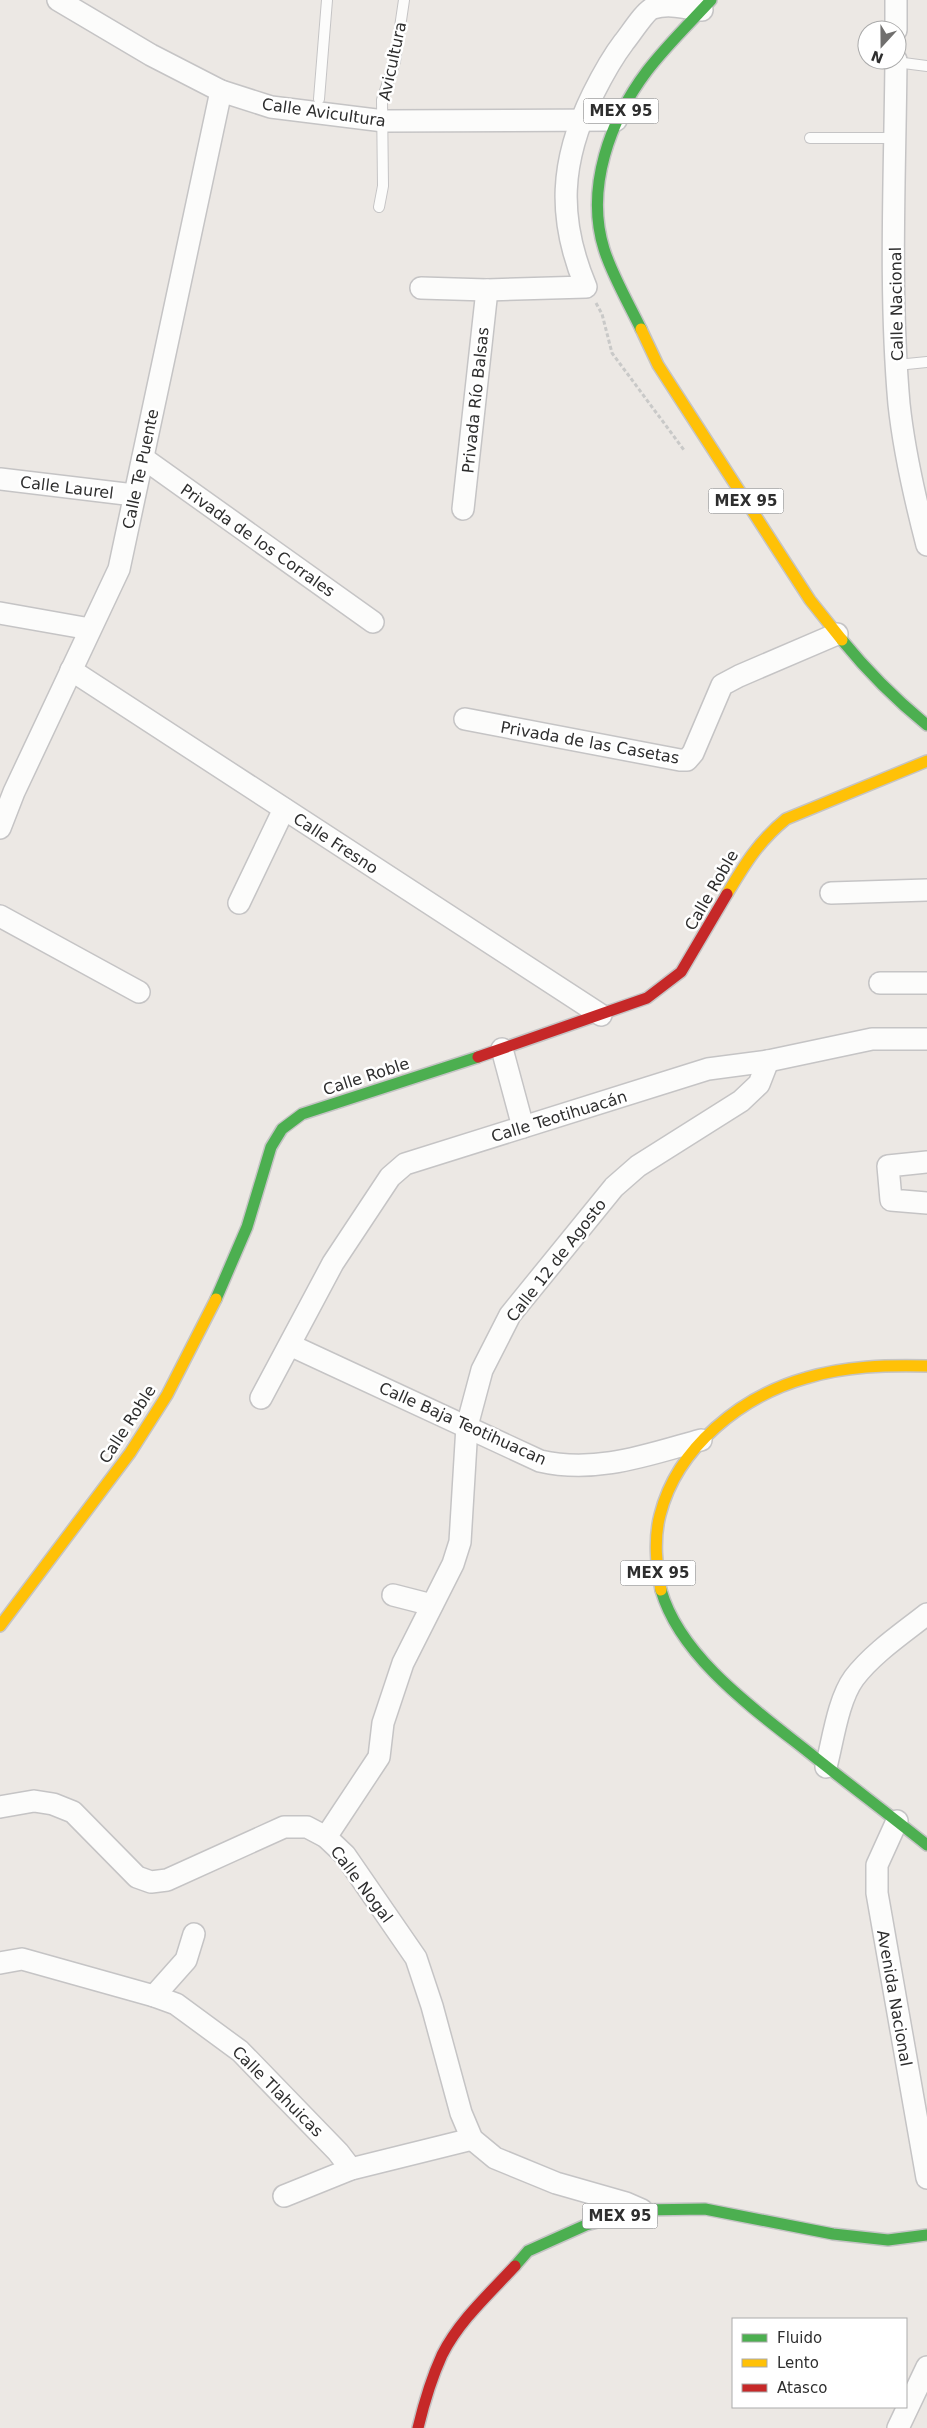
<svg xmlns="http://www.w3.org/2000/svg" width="927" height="2428" font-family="'DejaVu Sans',sans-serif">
<rect width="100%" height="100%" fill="#ece8e4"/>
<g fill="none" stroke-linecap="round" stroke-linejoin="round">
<defs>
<g id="lane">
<polyline points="896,62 927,66"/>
<polyline points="319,99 327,0"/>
<polyline points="810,138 895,138"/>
<polyline points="379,207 383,186 382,100 395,61 404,0"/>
<polyline points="897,365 927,362"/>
</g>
<g id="street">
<polyline points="58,0 151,55 221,91 271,107 384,121 616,120"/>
<polyline points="896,0 896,30"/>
<path d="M896,60c-1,114 -7,230 3,344 5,47 16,95 28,141"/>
<path d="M421,288l66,2 99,-3c-29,-69 -26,-126 7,-193 9,-18 18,-35 31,-52 6,-7 21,-31 29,-34 16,-5 33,0 49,2"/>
<polyline points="143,458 373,622"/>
<polyline points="0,479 134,495"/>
<polyline points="463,509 487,290"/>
<polyline points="0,613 90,629"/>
<polyline points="71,670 601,1015"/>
<polyline points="465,719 680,760 687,760 693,753 722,685 739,676 837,634"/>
<polyline points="0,828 14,792 119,569 221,91"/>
<polyline points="831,893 927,890"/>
<polyline points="239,903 284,809"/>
<polyline points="0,916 139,992"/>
<polyline points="880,983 927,983"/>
<polyline points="502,1049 523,1127"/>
<polyline points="927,1162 888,1166 891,1200 927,1203"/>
<path d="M290,1345l250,116c56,13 107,-6 161,-21"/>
<polyline points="261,1398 333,1263 390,1177 405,1164 708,1069 768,1061 872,1039 927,1039"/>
<polyline points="393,1595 432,1605"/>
<path d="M826,1767c7,-27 12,-67 28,-89 19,-25 49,-45 73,-64"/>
<polyline points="0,1807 34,1801 53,1804 73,1812 137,1877 151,1882 167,1880 284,1827 307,1827 326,1837 345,1855 416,1958 432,2006 461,2113 472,2139 495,2158 556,2183 626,2203 642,2210"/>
<polyline points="897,1821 877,1865 877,1893 927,2178"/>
<polyline points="326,1837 379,1757 383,1723 403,1663 453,1564 460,1542 467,1426 482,1370 510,1315 614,1187 638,1166 741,1101 759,1084 768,1061"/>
<polyline points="0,1963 22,1959 154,1996 176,2004 240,2051 338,2152 351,2169"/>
<polyline points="154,1996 186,1960 194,1934"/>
<polyline points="284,2196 351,2169 472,2139"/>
<polyline points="898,2428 927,2367"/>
</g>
<g id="fast">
<path d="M641,329c-12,-25 -29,-54 -37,-80 -19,-61 6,-129 43,-178 19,-25 43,-48 64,-71"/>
<path d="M842,640c26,32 53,59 85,85"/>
<polyline points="216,1299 247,1227 271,1147 282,1129 302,1114 478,1057"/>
<path d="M661,1590c19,67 94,120 146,161 40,32 80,62 120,94"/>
<polyline points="515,2266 528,2251 586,2225 642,2210 705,2209 833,2234 888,2240 927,2235"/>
</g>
<g id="slow">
<polyline points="641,329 658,365 810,600 842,640"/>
<path d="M727,894c18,-30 31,-52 59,-75l141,-58"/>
<path d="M661,1590c-5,-23 -7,-53 -1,-75 17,-68 82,-119 146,-137 39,-12 81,-13 121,-12"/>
<polyline points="0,1626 130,1453 167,1395 216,1299"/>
</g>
<g id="jam">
<polyline points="478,1057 647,998 681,972 727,894"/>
<path d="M418,2428c6,-25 13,-49 24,-73 17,-34 47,-61 73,-89"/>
</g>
</defs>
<!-- lane casing -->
<use href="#lane" stroke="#c5c4c5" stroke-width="12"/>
<!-- street casing -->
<use href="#street" stroke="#c5c4c5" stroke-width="24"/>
<!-- fast casing -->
<use href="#fast" stroke="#c5c4c5" stroke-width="14"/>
<!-- slow casing -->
<use href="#slow" stroke="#c5c4c5" stroke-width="14"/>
<!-- jam casing -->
<use href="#jam" stroke="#c5c4c5" stroke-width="14"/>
<!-- path -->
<polyline stroke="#c9c9c8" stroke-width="3" stroke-dasharray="4 2.5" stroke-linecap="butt" points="596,303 602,314 612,353 684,450"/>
<!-- lane -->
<use href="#lane" stroke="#fcfcfb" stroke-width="10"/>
<!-- street -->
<use href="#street" stroke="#fcfcfb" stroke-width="21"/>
<!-- fast -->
<use href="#fast" stroke="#4caf50" stroke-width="11"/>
<!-- slow -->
<use href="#slow" stroke="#ffc107" stroke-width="11"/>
<!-- jam -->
<use href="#jam" stroke="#c62828" stroke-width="11"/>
</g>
<g text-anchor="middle" stroke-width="5" stroke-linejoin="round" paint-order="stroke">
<!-- shield labels -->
<g fill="#fff" stroke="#6d6d6d" stroke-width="1">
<rect x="583.5" y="98.5" width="75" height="25" rx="4"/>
<rect x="708.5" y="488.5" width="75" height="25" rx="4"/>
<rect x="620.5" y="1560.5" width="75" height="25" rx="4"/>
<rect x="582.5" y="2203.5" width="75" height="25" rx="4"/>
</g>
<g font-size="15" font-weight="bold" fill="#2e2e2e">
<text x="621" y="116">MEX 95</text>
<text x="746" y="506">MEX 95</text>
<text x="658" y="1578">MEX 95</text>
<text x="620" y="2221">MEX 95</text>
</g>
<!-- street labels -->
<g font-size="16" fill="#2e2e2e" stroke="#fff">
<text transform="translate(392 61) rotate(-78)" y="6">Avicultura</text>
<text transform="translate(324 112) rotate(8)" y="6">Calle Avicultura</text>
<text transform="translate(896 304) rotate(-91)" y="6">Calle Nacional</text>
<text transform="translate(475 400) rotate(-84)" y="6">Privada Río Balsas</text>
<text transform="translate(140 469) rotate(-78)" y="6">Calle Te Puente</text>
<text transform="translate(67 487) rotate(7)" y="6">Calle Laurel</text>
<text transform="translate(258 540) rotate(35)" y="6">Privada de los Corrales</text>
<text transform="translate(590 742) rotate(10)" y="6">Privada de las Casetas</text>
<text transform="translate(336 843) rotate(33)" y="6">Calle Fresno</text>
<text transform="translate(711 890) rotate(-60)" y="6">Calle Roble</text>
<text transform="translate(366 1076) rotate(-18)" y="6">Calle Roble</text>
<text transform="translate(559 1116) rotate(-17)" y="6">Calle Teotihuacán</text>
<text transform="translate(556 1260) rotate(-52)" y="6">Calle 12 de Agosto</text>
<text transform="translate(463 1423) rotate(24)" y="6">Calle Baja Teotihuacan</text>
<text transform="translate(127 1424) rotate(-57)" y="6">Calle Roble</text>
<text transform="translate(362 1884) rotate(53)" y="6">Calle Nogal</text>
<text transform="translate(895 1998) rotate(80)" y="6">Avenida Nacional</text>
<text transform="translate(278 2091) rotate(45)" y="6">Calle Tlahuicas</text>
</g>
</g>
<!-- legend -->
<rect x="732" y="2318" width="175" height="90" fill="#ffffff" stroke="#ababab"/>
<rect x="742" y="2334" width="25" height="8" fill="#4caf50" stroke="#ababab"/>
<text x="777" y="2343" font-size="15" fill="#2e2e2e">Fluido</text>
<rect x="742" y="2359" width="25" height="8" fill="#ffc107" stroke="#ababab"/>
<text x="777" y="2368" font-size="15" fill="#2e2e2e">Lento</text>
<rect x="742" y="2384" width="25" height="8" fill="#c62828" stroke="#ababab"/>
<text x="777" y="2393" font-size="15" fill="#2e2e2e">Atasco</text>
<!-- north arrow -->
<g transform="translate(882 45) rotate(201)"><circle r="24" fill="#ffffff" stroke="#ababab"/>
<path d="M0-4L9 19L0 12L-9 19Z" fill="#706f6e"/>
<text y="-8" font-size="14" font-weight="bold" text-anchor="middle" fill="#2e2e2e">N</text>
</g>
</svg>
